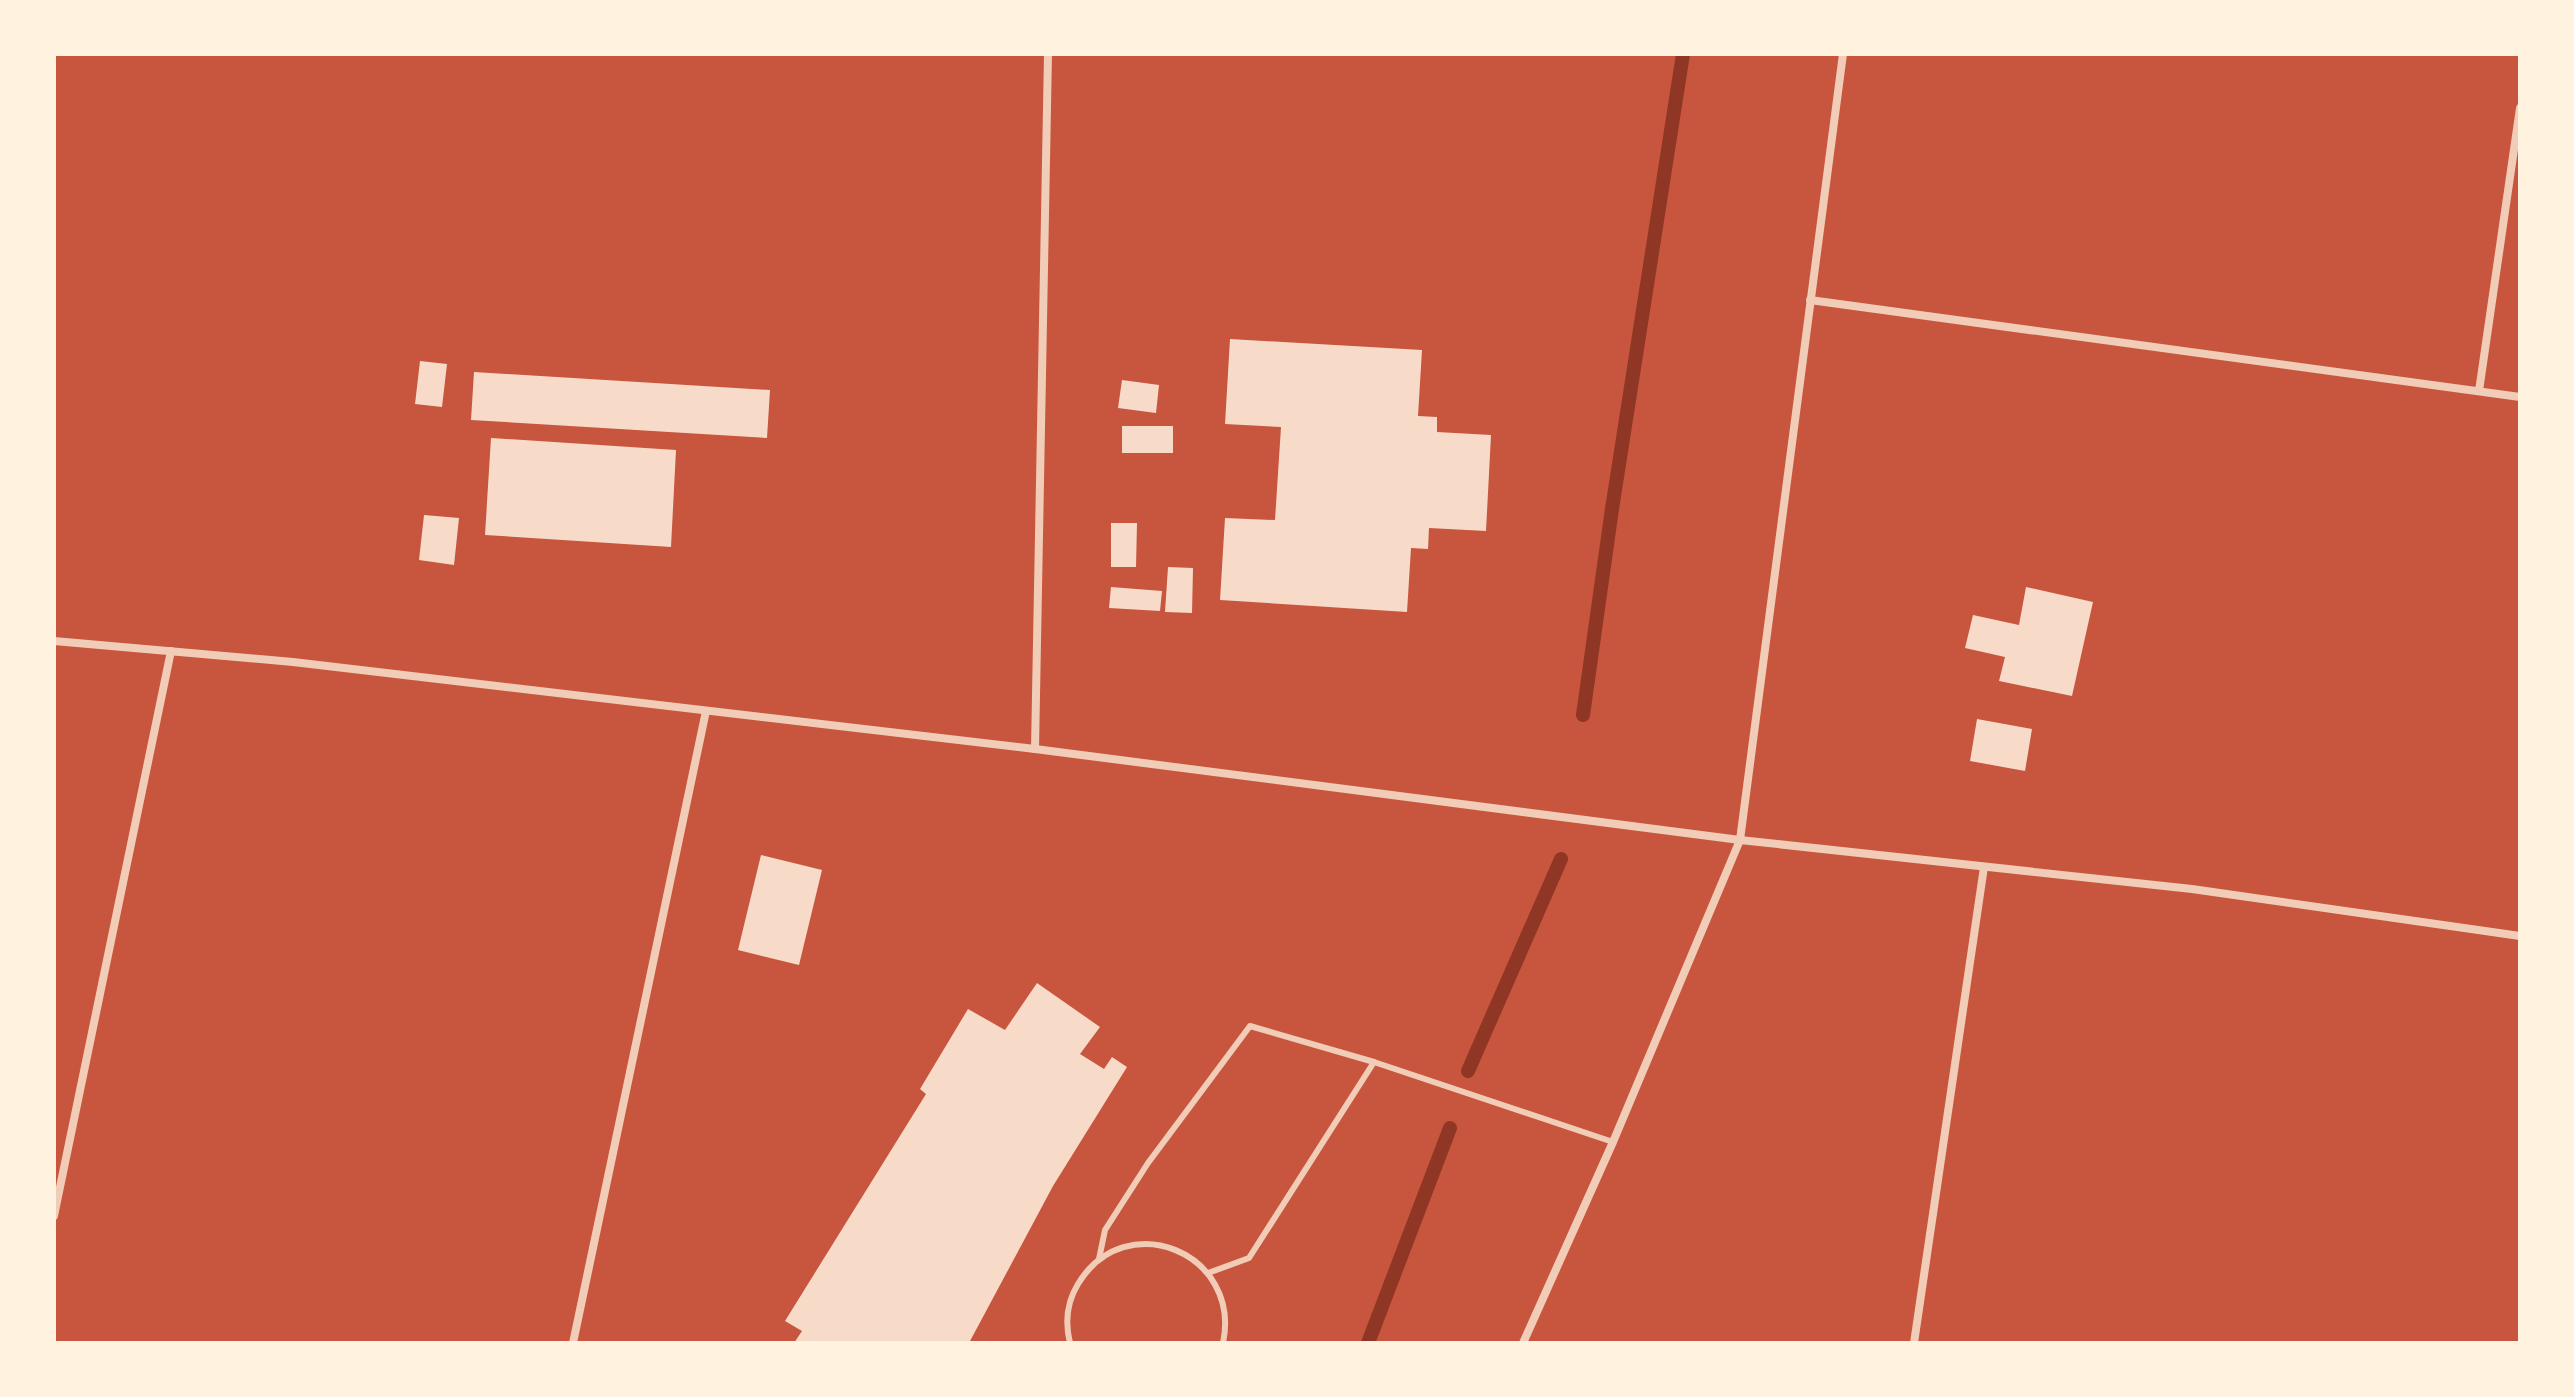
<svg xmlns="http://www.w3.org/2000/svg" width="2574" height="1397" font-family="Ubuntu,sans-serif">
<rect width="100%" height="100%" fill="#c8553d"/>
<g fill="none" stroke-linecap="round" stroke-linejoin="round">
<!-- stream -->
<g stroke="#8f3625" stroke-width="14">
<polyline points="1583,715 1612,509 1683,54"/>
<polyline points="1468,1071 1561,859"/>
<polyline points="1368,1343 1450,1128"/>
</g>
</g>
<!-- building -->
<g fill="#f7dbc8">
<polygon points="1230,339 1422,350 1418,416 1437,417 1437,432 1491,435 1486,531 1429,528 1428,549 1411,548 1407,612 1220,600 1225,518 1275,520 1281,427 1225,424"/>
<polygon points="420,361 447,364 442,407 415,404"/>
<polygon points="474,372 770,390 767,438 471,420"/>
<polygon points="1122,380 1159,385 1156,413 1118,408"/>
<rect x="1122" y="426" width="51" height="27"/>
<polygon points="491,438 676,450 671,547 485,535"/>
<polygon points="424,515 459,518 454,565 419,560"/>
<polygon points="1111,523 1137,523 1136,567 1111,567"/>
<polygon points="1168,567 1193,568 1192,613 1165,612"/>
<polygon points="1111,587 1162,591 1160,611 1109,608"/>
<polygon points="2026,587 2093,602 2072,696 1999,681 2005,657 1965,648 1973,615 2019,625"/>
<polygon points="1977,719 2032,729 2025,771 1970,761"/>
<polygon points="761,855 822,870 799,965 738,950"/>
<polygon points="1037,983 1100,1027 1080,1054 1104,1069 1112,1057 1127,1067 1053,1186 969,1343 794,1343 802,1331 785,1321 926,1094 920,1089 968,1009 1005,1030"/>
</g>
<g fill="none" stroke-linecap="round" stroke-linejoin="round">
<!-- service -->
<g stroke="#f1ccb7" stroke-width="6">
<polyline points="1099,1259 1105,1230 1148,1163 1250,1026 1374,1062 1613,1142"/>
<polyline points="1208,1273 1249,1258 1374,1062"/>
<path d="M1070,1343c-5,-20 -3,-41 8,-59 48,-79 164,-31 145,59"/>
</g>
<!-- minor -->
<g stroke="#f1ccb7" stroke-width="8">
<polyline points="1810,300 2520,397"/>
<polyline points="2479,391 2520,108"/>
<polyline points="54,641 293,662 1035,749 1740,840 2192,889 2520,936"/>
<polyline points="1035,749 1048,54"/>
<polyline points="54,1216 171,651"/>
<polyline points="573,1343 706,711"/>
<polyline points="1523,1343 1613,1142 1740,840 1843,54"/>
<polyline points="1914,1343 1984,867"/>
</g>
</g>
<!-- border -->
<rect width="2574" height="1397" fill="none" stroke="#fff3e0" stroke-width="112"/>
</svg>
